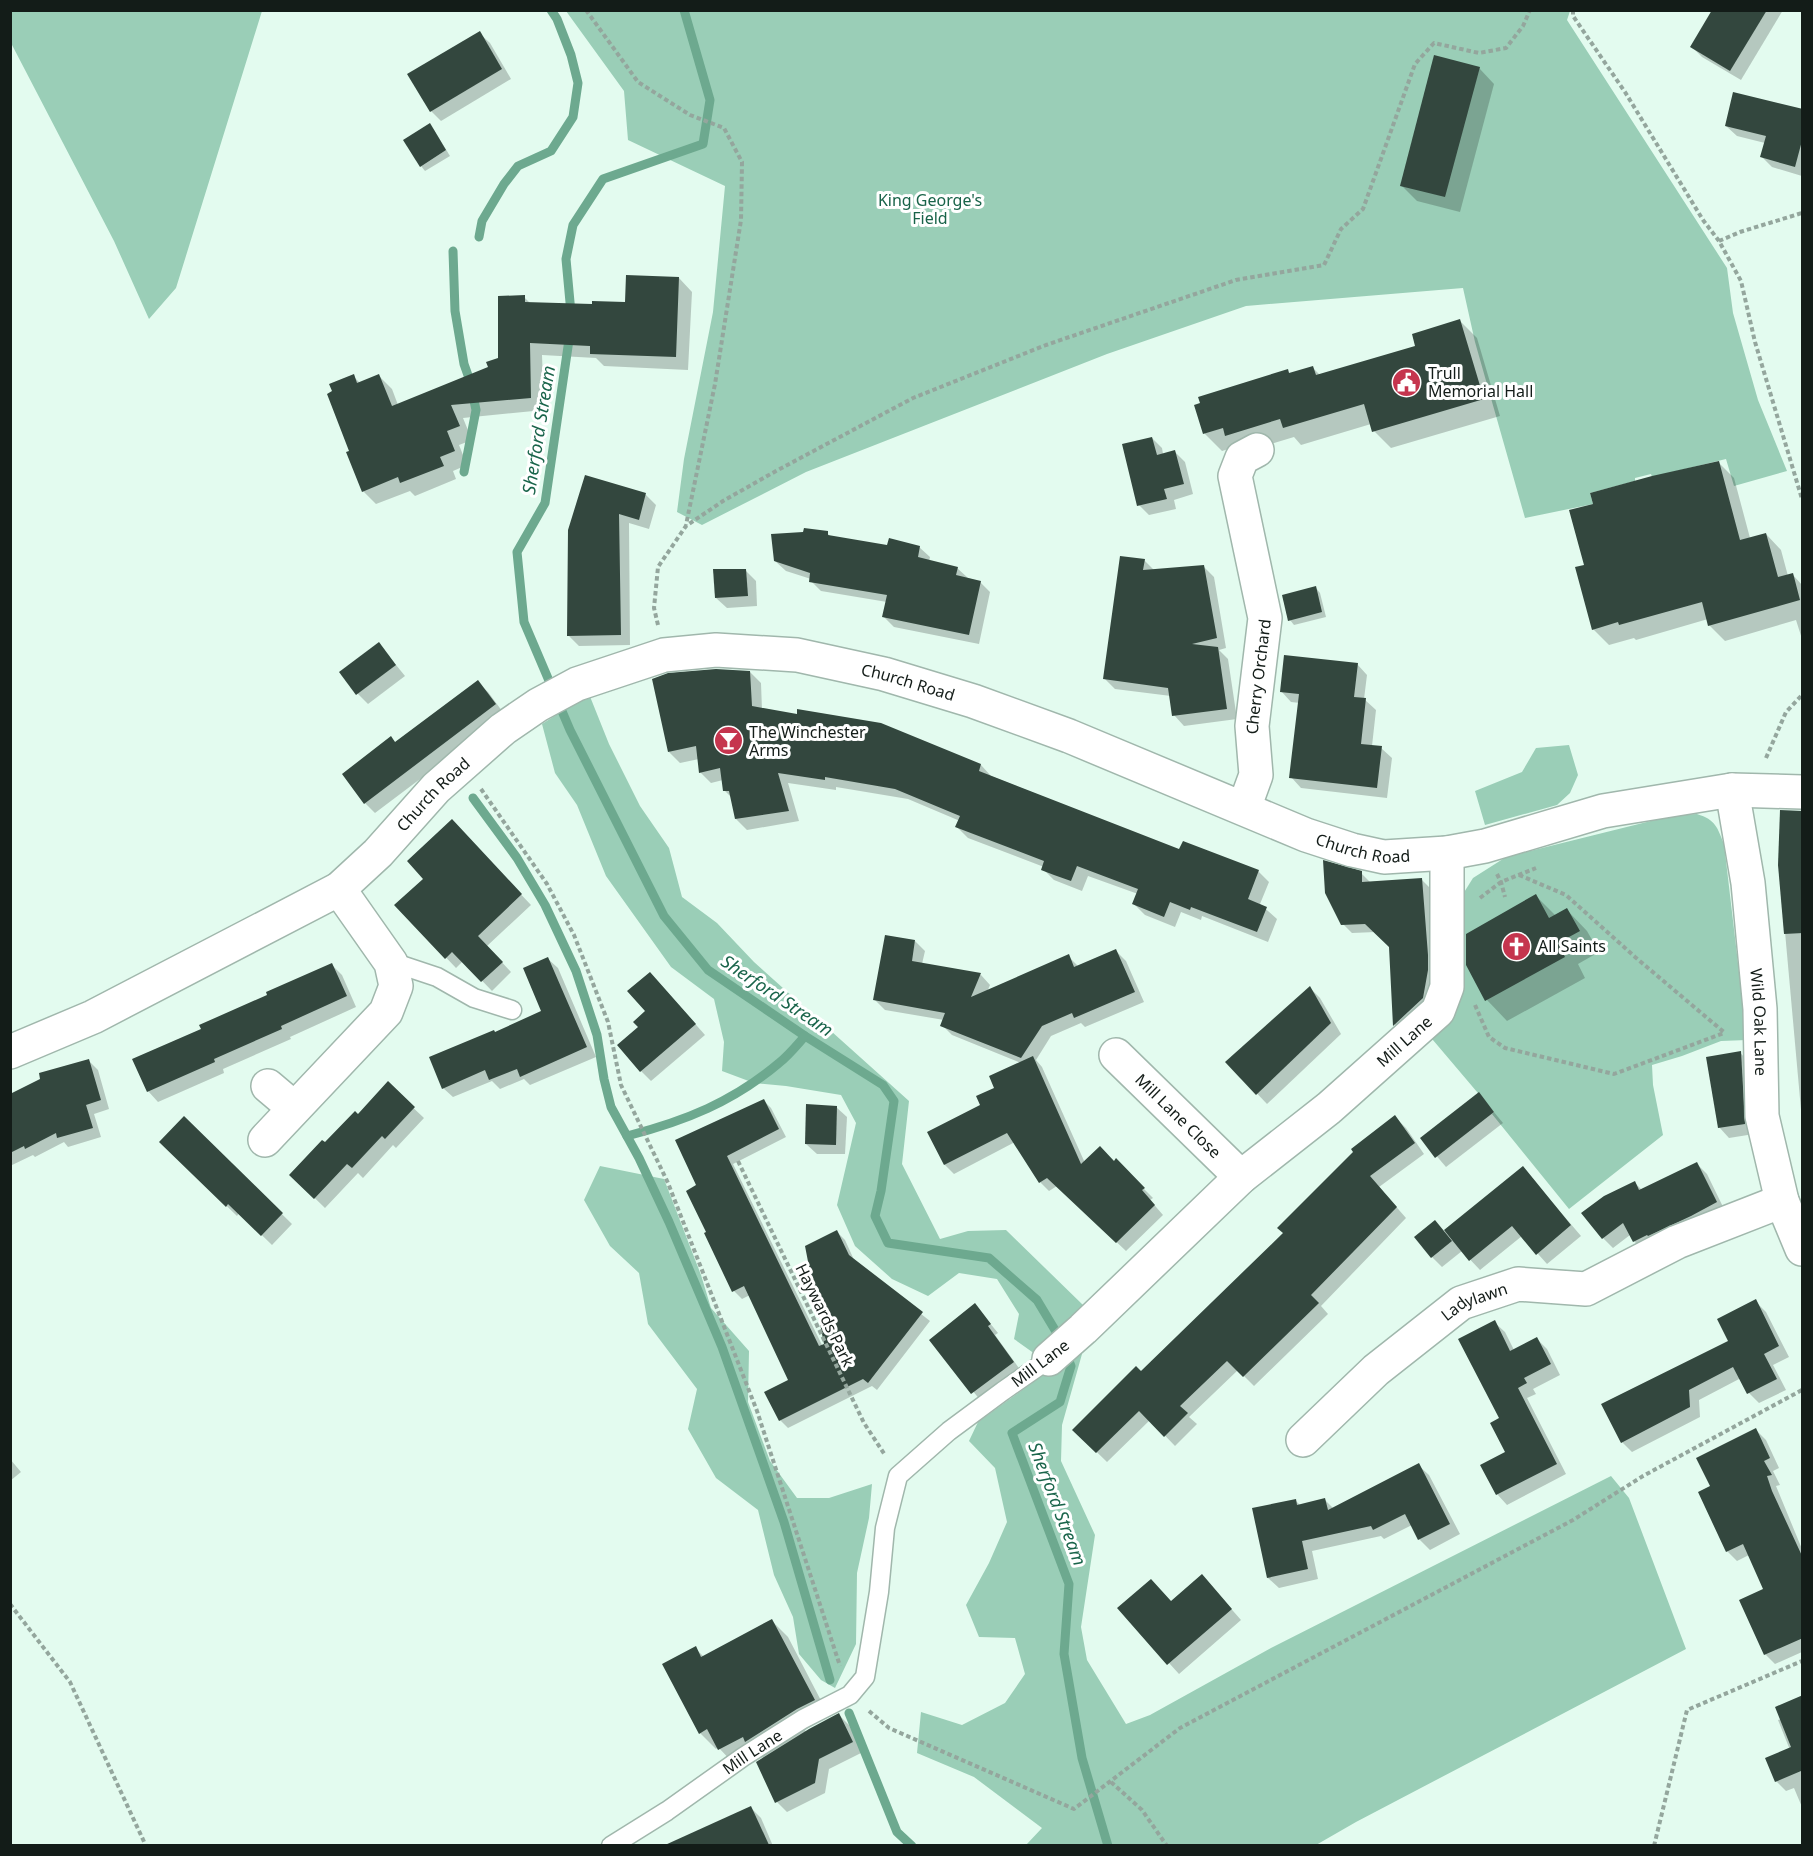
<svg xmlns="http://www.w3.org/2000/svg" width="1813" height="1856" font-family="'Noto Sans',sans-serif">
<rect width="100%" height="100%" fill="#e3fbef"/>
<!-- green -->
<g fill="#9aceb7">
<polygon points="11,10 262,11 176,288 149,319 114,241 11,43"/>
<polygon points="566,11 1570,11 1567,20 1727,268 1733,313 1758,400 1787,471 1734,486 1726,459 1652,477 1651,474 1635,478 1635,481 1590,493 1593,504 1525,518 1475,342 1463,288 1246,306 1107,354 806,472 702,525 677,512 684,459 713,312 725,186 628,140 624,91"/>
<polygon points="589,694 609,744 640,806 669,848 682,897 717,923 754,962 909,1101 902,1164 940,1239 968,1231 1006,1230 1083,1305 1082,1354 1062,1425 1061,1461 1095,1535 1081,1627 1087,1660 1126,1724 1150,1715 1271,1648 1611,1476 1629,1498 1686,1649 1356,1822 1316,1845 1026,1845 1042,1828 974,1777 917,1753 921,1712 962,1725 1005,1703 1025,1674 1015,1638 979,1637 966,1605 989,1563 1007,1522 995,1468 969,1441 978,1422 1032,1383 1035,1354 1014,1339 1019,1314 997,1279 959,1273 928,1296 892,1279 855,1246 837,1205 856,1123 841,1095 786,1086 754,1083 722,1071 724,1042 714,999 671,967 606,876 577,805 555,773 542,724"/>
<polygon points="1569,745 1578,775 1570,793 1557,805 1485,825 1475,791 1522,772 1536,748"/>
<path d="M1697,814c19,6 20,13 27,30l23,196 -26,1 -39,15 -30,9 1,20 10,50 -94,74 -77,-95 2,-2 -67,-79 31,-131 15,-24 33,-21 169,-42z"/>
<polygon points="600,1166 664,1179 701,1275 711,1308 749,1351 748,1402 770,1461 797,1498 829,1498 872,1484 869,1518 857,1573 856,1644 835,1688 821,1680 799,1654 793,1617 774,1575 758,1510 716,1478 688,1429 697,1389 648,1324 639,1273 610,1246 584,1200"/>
</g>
<!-- shadow -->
<g fill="#0003">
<polygon points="1714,10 1783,10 1741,80 1702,57 1692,47"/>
<polygon points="479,33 490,43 511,79 441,121 431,111"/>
<polygon points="1479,68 1494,84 1460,212 1417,201 1401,185"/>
<polygon points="1802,111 1802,176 1772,167 1762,157 1765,143 1737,136 1726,126"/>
<polygon points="429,125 434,130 450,156 425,171 421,166"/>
<polygon points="679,278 692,292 688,370 604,366 596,358 542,355 544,410 463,418 472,440 459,445 467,465 453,471 456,479 415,496 410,491 376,504 363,491 351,451 353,376 360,383 379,376 392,389 398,405 490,367 500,359 524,297 531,304 626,304"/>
<polygon points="1460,321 1477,338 1500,416 1391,448 1374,431 1371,424 1301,445 1294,437 1244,452 1238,446 1222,451 1205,434 1196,406 1287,371 1291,374 1313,368 1320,375 1417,347"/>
<polygon points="1152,438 1162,448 1163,454 1175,452 1185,462 1193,494 1174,500 1176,509 1149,515 1139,505"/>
<polygon points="1718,462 1734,478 1750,538 1766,534 1781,550 1788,576 1793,575 1802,585 1802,639 1796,620 1725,641 1709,625 1708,619 1636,640 1634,638 1609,645 1593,629 1586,566 1594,505"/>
<polygon points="586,477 646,495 656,505 649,529 629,523 630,645 579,646 569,636"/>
<polygon points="827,533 832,538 888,547 919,547 930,557 929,562 957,568 968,578 980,582 990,592 979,644 894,627 884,617 887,602 821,591 811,581 811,579 786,571 775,561"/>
<polygon points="1144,560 1155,571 1204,567 1214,577 1226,648 1219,650 1228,659 1237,719 1184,726 1174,715 1171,696 1115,689 1105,679"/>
<polygon points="746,571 756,581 757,606 727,608 716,598"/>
<polygon points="1316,588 1320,593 1326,617 1294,625 1290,620"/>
<polygon points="379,644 405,676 368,704 358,694 341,672"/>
<polygon points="1357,664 1367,675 1364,699 1376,710 1372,746 1381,748 1392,758 1387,798 1301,788 1291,777 1300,703 1291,702 1281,691"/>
<polygon points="750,672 761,683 762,710 981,765 991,776 1180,851 1258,871 1269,882 1260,904 1277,919 1268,942 1202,916 1201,920 1181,912 1175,927 1145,915 1134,904 1138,894 1088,876 1082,891 1054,880 1043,869 1044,867 968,838 957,827 960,821 908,799 836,787 836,790 788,783 799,821 747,830 736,819 732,798 724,790 723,780 711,783 700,772 699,759 680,763 669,752"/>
<polygon points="477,682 488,692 505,715 375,813 365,803 391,738 396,743"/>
<polygon points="1802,821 1802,1121 1779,865"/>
<polygon points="461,831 531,905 487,946 511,972 492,991 463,961 456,968 396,905 425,879"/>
<polygon points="1361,873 1370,882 1422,880 1431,889 1431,1009 1403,1034 1395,1025 1391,947 1376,932 1352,933 1343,924"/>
<polygon points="1536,896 1556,916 1567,910 1587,931 1599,952 1578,964 1585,978 1507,1021 1487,1000"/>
<polygon points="915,941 925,951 922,964 981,975 990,985 987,992 1068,956 1078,966 1116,951 1126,961 1144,1002 1085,1027 1081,1023 1051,1036 1036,1060 1042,1067 1085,1163 1114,1163 1116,1161 1153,1198 1150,1200 1163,1215 1126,1251 1057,1186 1049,1191 1040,1182 1015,1142 954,1174 945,1165 929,1133 982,1106 996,1089 1021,1063 952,1035 942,1025 944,1020 885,1010 875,1000"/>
<polygon points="548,959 558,968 596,1057 530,1085 524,1079 500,1089 492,1081 453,1097 443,1088 495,1033 543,1011"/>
<polygon points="332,965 342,975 356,1007 290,1037 291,1039 223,1069 224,1073 158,1102 148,1091 202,1030"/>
<polygon points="660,984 705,1035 651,1081 641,1071 640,1027"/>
<polygon points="1310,988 1320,998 1341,1034 1267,1104 1227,1062"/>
<polygon points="1740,1053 1751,1063 1754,1134 1729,1138 1719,1127"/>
<polygon points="89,1061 98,1070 109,1109 94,1114 101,1137 68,1147 64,1142 35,1157 33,1155 10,1166 10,1095"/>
<polygon points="388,1084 424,1118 396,1148 393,1145 363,1178 358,1173 325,1208 291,1175 358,1116"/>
<polygon points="1479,1094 1503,1123 1446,1167 1422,1139"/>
<polygon points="763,1100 771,1108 786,1137 733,1164 823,1347 826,1345 837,1232 845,1240 855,1262 930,1321 877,1390 872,1386 788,1428 780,1420 790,1381 750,1295 742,1299 734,1291 706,1234 708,1233 698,1186"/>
<polygon points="836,1107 847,1117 845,1154 817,1154 806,1144"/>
<polygon points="1395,1117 1406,1128 1424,1154 1379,1187 1406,1218 1321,1306 1328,1314 1254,1386 1238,1370 1189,1417 1197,1424 1175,1446 1150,1420 1107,1462 1074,1430 1141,1373 1285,1233"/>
<polygon points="184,1118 292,1224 272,1245 239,1213 237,1216 161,1142"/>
<polygon points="1697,1164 1707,1174 1726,1213 1644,1252 1634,1241 1630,1235 1613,1248 1603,1238 1635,1183 1642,1190"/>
<polygon points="1523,1168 1581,1236 1547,1264 1522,1236 1480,1270 1462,1251 1442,1267 1432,1257 1435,1222 1445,1232"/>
<polygon points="1755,1301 1766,1312 1789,1357 1773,1365 1786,1390 1759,1403 1749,1393 1741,1378 1699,1400 1700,1417 1632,1452 1622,1442 1730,1342"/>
<polygon points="975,1305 998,1333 995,1335 1021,1371 981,1401 931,1340"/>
<polygon points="1494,1322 1505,1332 1514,1350 1537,1339 1547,1349 1560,1375 1533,1389 1536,1394 1527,1398 1566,1474 1507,1505 1497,1494 1482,1465 1507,1452 1501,1419"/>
<polygon points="1756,1430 1766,1440 1779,1468 1773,1471 1780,1485 1776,1486 1802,1549 1802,1652 1775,1664 1765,1654 1765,1590 1749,1555 1737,1561 1727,1551 1712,1487"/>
<polygon points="10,1459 21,1472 10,1481"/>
<polygon points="1418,1465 1429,1475 1460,1534 1430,1550 1419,1539 1412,1525 1384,1539 1381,1536 1312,1551 1318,1579 1279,1588 1268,1578 1295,1500 1300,1505 1325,1500 1334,1509"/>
<polygon points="1212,1587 1241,1620 1179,1674 1119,1608 1171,1603"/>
<polygon points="772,1621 788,1637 829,1716 805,1730 806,1732 839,1715 849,1725 863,1752 829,1769 825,1793 787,1812 777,1802 764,1759 758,1753 735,1765 718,1747 716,1749 700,1733 695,1648 704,1657"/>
<polygon points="1802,1696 1802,1807 1794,1788 1786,1791 1776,1781 1790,1750 1778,1720 1781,1719"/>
<polygon points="751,1808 761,1818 773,1846 671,1846"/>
</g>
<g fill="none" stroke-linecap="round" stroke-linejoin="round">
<!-- stream -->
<g stroke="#6da98f" stroke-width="9">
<polyline points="479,237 482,221 504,184 518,166 551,151 573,117 578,83 571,55 557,19 551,10"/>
<polyline points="453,251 455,311 464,364 470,381 476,410 464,472"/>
<polyline points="571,313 566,259 573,225 603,179 703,144 710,100 684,10"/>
<polyline points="570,333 545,503 517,552 524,622 570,730 664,916 708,970 805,1036 883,1085 894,1101 881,1191 875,1216 888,1243 989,1258 1037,1300 1061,1340"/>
<polyline points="473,798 517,858 545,905 576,971 597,1035 604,1079 611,1107 639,1158 669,1222 722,1347 784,1522 830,1680"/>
<path d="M627,1136c58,-15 106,-34 152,-73 10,-8 18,-18 26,-27"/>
<polyline points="1066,1353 1071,1366 1060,1402 1012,1433 1069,1584 1064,1654 1082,1758 1108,1846"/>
<polyline points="849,1713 897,1832 912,1846"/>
</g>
</g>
<!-- building -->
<g fill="#33473e">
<polygon points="1712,10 1767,10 1730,71 1690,47"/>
<polygon points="480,31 502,69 430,112 407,74"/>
<polygon points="1434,55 1480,67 1445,197 1400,186"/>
<polygon points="1733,92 1803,109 1803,137 1795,167 1760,157 1766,136 1725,126"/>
<polygon points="430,123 446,150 420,167 403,140"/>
<polygon points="626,275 679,277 676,357 590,354 590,346 530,343 531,398 451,405 460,426 447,431 455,451 440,457 444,466 400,483 398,477 362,492 346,452 349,451 327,394 332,391 329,384 354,374 357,383 379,374 392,406 488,367 486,362 498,358 498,296 525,295 525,302 592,304 592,301 625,302"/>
<polygon points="1460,319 1484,399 1372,432 1364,404 1283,428 1280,419 1225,436 1223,428 1203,434 1194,405 1200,403 1198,397 1288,369 1289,373 1313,366 1316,375 1415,346 1412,334"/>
<polygon points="1152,437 1157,455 1175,450 1184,484 1164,489 1167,499 1137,506 1122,444"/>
<polygon points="1719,461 1740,540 1766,533 1778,577 1793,573 1800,600 1708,626 1702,602 1619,625 1618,622 1592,630 1575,567 1584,565 1569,510 1593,504 1590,493 1652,476"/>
<polygon points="585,475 646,493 639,520 619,514 621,635 567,636 568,530"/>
<polygon points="804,528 828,531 828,535 887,545 889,538 920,546 918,557 958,567 956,575 981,581 969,635 882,617 887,595 809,582 810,573 774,561 771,534 803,532"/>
<polygon points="1120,556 1145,559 1143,570 1204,565 1217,638 1192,644 1218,647 1227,709 1172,716 1168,688 1103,679"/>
<polygon points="713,569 746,569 748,596 715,598"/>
<polygon points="1316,586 1322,612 1288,621 1282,595"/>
<polygon points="379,642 396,665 356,695 339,672"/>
<polygon points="1284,655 1358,663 1354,697 1366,698 1361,744 1382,746 1377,788 1289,778 1299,694 1280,692"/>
<polygon points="716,669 750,671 752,706 797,714 797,709 881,723 981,764 979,771 1179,849 1183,841 1259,870 1248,899 1267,907 1257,932 1191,907 1190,910 1170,902 1164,917 1132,904 1138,889 1077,866 1071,881 1054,875 1041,870 1044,861 955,827 960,816 895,789 825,777 825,780 778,773 789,811 735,819 729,791 723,791 720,768 699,773 696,746 668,752 652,679 668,673"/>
<polygon points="478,680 496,704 364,804 342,774 391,736 395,742"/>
<polygon points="1780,810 1803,811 1803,933 1784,934 1778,865"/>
<polygon points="452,819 522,894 478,936 503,962 481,982 452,952 445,959 394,905 423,879 407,861"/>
<polygon points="1323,860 1362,871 1362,882 1422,878 1428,955 1428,970 1423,998 1393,1026 1389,947 1365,924 1341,925 1325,893"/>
<polygon points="1536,894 1549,918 1567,908 1580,931 1558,943 1565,957 1485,1001 1466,965 1466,934"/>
<polygon points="885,935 915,940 912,961 981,973 971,997 1069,954 1074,967 1116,949 1135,992 1074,1018 1072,1013 1042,1026 1021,1058 940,1026 945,1013 873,1000"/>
<polygon points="548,957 587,1047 520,1077 517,1069 489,1080 485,1070 442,1089 429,1057 494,1030 495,1032 541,1011 523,968"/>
<polygon points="332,963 347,996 281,1026 282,1029 214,1059 215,1062 147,1092 132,1059 201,1029 199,1025 267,995 266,992"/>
<polygon points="650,972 696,1024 640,1072 617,1045 638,1027 633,1022 645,1011 627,991"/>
<polygon points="1310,986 1331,1023 1256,1095 1225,1062"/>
<polygon points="1741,1051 1745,1124 1718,1128 1706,1057"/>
<polygon points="1033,1056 1081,1164 1100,1146 1114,1161 1116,1158 1145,1188 1142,1190 1155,1205 1116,1243 1047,1178 1039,1183 1007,1133 944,1165 927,1132 980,1105 976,1096 994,1088 989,1076"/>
<polygon points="89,1059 101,1100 86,1105 93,1128 57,1138 56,1133 25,1149 24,1146 10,1153 10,1094 40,1079 39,1073"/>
<polygon points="388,1081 415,1107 385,1139 382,1136 352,1168 347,1164 314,1199 289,1175 322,1140 325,1142 355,1111 358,1114"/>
<polygon points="1479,1092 1494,1112 1435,1158 1420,1138"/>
<polygon points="764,1099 779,1129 727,1156 819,1346 824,1344 805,1246 837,1230 849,1255 923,1312 868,1383 863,1379 779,1421 764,1392 788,1380 744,1286 732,1292 704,1233 706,1232 686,1191 696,1185 675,1140"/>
<polygon points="806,1104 837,1106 836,1145 805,1144"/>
<polygon points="1395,1115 1415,1143 1370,1176 1397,1207 1311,1295 1319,1303 1243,1377 1227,1361 1180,1406 1188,1413 1164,1437 1139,1411 1096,1453 1072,1430 1136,1366 1141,1371 1283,1233 1277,1228 1353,1152 1351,1149"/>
<polygon points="184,1116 283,1213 261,1236 228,1204 226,1207 159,1142"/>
<polygon points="1697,1162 1717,1202 1691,1216 1648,1236 1647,1235 1633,1242 1623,1223 1602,1239 1581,1213 1604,1196 1635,1181 1639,1190"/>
<polygon points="1523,1166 1571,1225 1536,1255 1512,1226 1469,1261 1444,1230"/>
<polygon points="1435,1220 1452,1241 1431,1258 1414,1237"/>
<polygon points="1756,1299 1779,1346 1764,1354 1777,1379 1747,1394 1733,1367 1689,1390 1690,1407 1621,1443 1601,1404 1728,1341 1717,1319"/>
<polygon points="975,1303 991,1324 988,1326 1014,1362 971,1394 929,1340"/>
<polygon points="1495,1320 1510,1351 1537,1337 1551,1364 1524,1378 1527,1383 1518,1388 1557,1464 1496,1495 1480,1465 1505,1452 1490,1423 1499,1418 1458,1339"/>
<polygon points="1756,1428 1770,1458 1764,1461 1772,1475 1767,1476 1772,1491 1803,1558 1803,1638 1764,1655 1739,1600 1763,1589 1743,1544 1726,1552 1698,1492 1710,1486 1696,1458"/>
<polygon points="1419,1463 1450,1524 1418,1540 1405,1514 1373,1530 1371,1526 1302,1541 1308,1569 1267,1578 1252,1508 1296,1499 1297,1505 1325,1498 1328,1510"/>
<polygon points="1202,1574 1232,1609 1167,1665 1117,1608 1151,1579 1171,1601"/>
<polygon points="772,1619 815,1700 797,1709 745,1742 743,1737 718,1750 707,1729 699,1734 662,1664 696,1646 701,1657"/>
<polygon points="1803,1695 1803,1772 1801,1771 1775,1782 1765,1758 1791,1747 1775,1707"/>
<polygon points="839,1713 853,1742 819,1759 815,1783 775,1803 756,1762 809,1729"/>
<polygon points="751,1806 769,1845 665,1845"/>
</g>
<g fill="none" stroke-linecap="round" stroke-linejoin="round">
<defs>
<g id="service">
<polyline points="389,961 437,977 474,998 512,1010"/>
<path id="s1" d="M611,1846l56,-35 76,-54 60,-38 47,-24 15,-18 14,-85 6,-64 13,-52 51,-45 54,-40 46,-32"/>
</g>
<g id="minor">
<path id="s2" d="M1732,790l16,93 12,126 2,107 20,85 20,48"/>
<path id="s3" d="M1244,808l12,-33 -4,-49 13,-108 -30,-142 7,-18 15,-8"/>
<path id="s4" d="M10,1052l83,-35 246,-128 39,-36 58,-65 67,-59 35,-24 39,-21 87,-29 52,-5 81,5 87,19 89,27 96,35 237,99 46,15 32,7 63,-4 38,-7 118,-35 129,-21 70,2"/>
<path id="s5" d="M1116,1055l125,122"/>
<polyline points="268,1086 294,1108"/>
<polyline points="265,1140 386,1012 396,986 391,963 339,889"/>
<path id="s6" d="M1049,1359l34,-30 158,-152 88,-69 109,-97 9,-24v-134"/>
<path id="s7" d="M1303,1440l73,-70 85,-67 57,-19 68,5 91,-47 105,-41"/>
</g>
</defs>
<!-- service casing -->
<use href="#service" stroke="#a0b7ac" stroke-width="21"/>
<!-- minor casing -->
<use href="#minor" stroke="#a0b7ac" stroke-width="36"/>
<!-- path -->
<g stroke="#94a69d" stroke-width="4" stroke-dasharray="4.5 3" stroke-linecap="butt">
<polyline points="586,10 638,82 690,115 724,128 742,162 741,220 715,384 686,525"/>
<polyline points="1573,10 1573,16 1625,92 1703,220 1719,241 1741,281 1755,342 1802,499"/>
<polyline points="1719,241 1740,232 1802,213"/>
<polyline points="658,625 654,608 658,567 686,526 723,501 776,471 913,398 1046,345 1236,280 1324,265 1341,229 1363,209 1415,64 1434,43 1479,53 1506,48 1523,26 1530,10"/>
<polyline points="1766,758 1786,712 1802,695"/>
<polyline points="481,789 547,884 574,935 608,1022 621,1085 668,1183 757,1411 840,1666"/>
<polyline points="1497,874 1501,882 1505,897"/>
<polyline points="1519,875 1566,895 1635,957 1725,1033"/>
<polyline points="1480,898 1501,882 1536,868"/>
<polyline points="1475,1005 1489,1037 1505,1048 1614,1074 1724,1033"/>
<polyline points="738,1161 864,1423 885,1455"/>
<polyline points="10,1604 70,1682 146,1846"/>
<polyline points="869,1711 889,1728 1074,1809 1180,1728 1573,1520 1643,1476 1802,1390"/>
<polyline points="1111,1782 1142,1810 1167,1846"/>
<polyline points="1654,1846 1687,1710 1802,1661"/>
</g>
<!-- service -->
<use href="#service" stroke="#fff" stroke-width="18"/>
<!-- minor -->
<use href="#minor" stroke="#fff" stroke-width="33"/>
</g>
<!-- icons -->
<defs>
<symbol id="civic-disc" viewBox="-11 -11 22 22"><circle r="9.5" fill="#c5354e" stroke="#fff"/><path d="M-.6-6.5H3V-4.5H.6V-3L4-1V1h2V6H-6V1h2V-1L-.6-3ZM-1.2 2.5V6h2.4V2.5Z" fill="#fff"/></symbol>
<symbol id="bar-disc" viewBox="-11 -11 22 22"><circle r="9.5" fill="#c5354e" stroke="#fff"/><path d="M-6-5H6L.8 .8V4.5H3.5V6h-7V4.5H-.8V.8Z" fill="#fff"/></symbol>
<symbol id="church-disc" viewBox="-11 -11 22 22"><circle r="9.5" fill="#c5354e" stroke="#fff"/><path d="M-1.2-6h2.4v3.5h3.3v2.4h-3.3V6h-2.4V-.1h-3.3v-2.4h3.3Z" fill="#fff"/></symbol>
</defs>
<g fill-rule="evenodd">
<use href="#civic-disc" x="1390" y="366" width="33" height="33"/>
<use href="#bar-disc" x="712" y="724" width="33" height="33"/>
<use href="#church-disc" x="1500" y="930" width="33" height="33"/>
</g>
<g text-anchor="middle" stroke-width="6" stroke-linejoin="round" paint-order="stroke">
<!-- park labels -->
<g font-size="16" fill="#186349" stroke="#fff">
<text x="930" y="206">King George's<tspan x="930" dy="18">Field</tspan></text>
</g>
<!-- poi labels -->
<g font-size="16" fill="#131c18" stroke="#fff" text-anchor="start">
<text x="1428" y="379">Trull<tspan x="1428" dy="18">Memorial Hall</tspan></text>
<text x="749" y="738">The Winchester<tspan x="749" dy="18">Arms</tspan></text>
<text x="1538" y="952">All Saints</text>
</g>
<!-- street labels -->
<g font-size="16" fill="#131c18" stroke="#fff">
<text dy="6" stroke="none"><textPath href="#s3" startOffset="134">Cherry Orchard</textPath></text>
<text dy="6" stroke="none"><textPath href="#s4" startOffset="1023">Church Road</textPath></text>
<text dy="6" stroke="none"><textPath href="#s4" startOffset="501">Church Road</textPath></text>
<text dy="6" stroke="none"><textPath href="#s4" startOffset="1509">Church Road</textPath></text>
<text dy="6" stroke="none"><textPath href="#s2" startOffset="234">Wild Oak Lane</textPath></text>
<text dy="6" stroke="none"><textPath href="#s6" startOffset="477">Mill Lane</textPath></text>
<text dy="6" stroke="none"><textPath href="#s5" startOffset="87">Mill Lane Close</textPath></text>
<text dy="6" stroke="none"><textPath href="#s7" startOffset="222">Ladylawn</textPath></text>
<text transform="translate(825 1315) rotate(64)" y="6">Haywards Park</text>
<text transform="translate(1040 1363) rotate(-37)" y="6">Mill Lane</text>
<text dy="6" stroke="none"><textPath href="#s1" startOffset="170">Mill Lane</textPath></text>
</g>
<!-- water labels -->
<g font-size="18" font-style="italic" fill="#1a654b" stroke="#fff">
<text transform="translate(539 430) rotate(-81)" y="6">Sherford Stream</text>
<text transform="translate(777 996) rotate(34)" y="6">Sherford Stream</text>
<text transform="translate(1057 1504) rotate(69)" y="6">Sherford Stream</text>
</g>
</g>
<!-- border -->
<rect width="1813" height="1856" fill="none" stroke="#131c18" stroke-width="24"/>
</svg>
